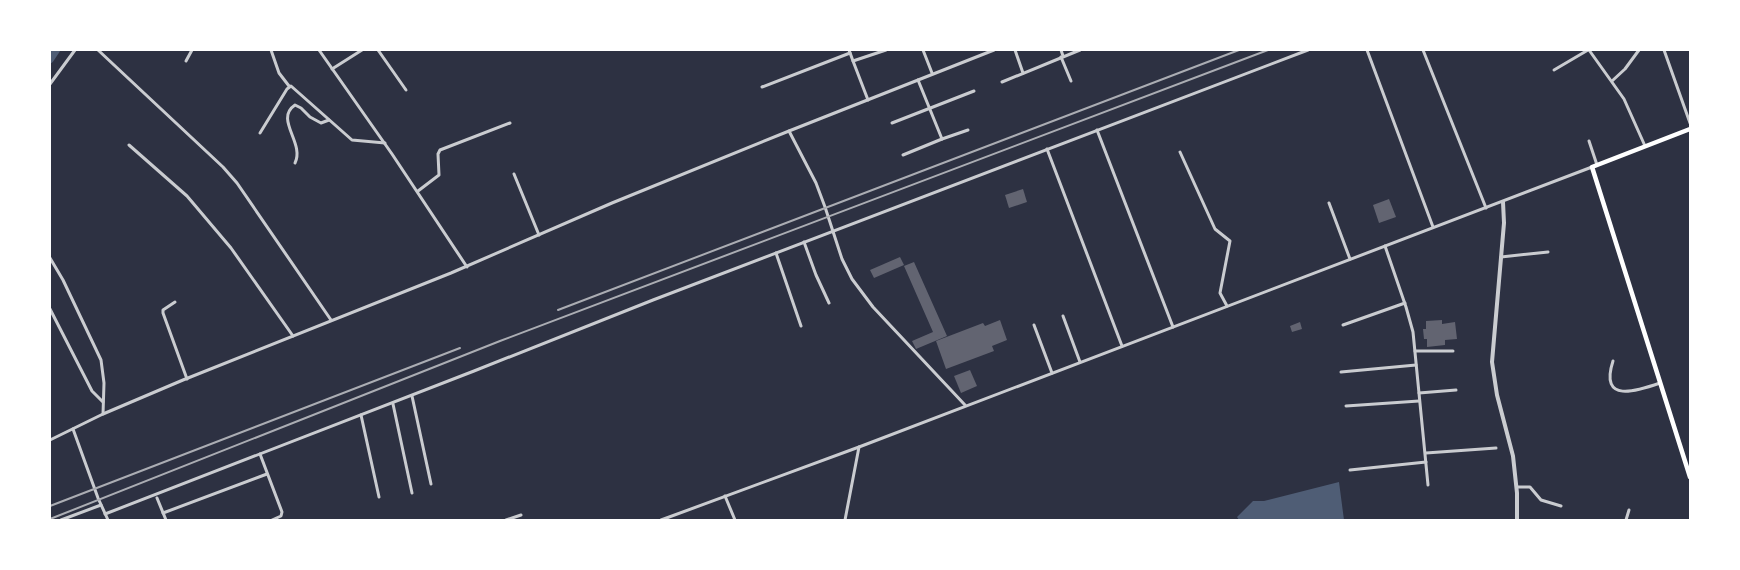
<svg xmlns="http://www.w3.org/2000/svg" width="1740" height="570" font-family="Cabin,sans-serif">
<rect width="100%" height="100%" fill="#2d3142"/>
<!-- water -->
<polygon fill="#4f5d75" points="1339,482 1344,520 1239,520 1237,517 1253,501 1264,501"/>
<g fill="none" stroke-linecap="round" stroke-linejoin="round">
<!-- canal -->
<polyline stroke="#4f5d75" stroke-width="8" points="50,59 56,50"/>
</g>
<!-- building -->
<g fill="#626471">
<polygon points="1023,189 1027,202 1009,208 1005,195"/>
<polygon points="1389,199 1396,217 1379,223 1373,205"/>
<polygon points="900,257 904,265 874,278 870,270"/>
<polygon points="914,262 947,336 916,349 912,341 933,332 904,266"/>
<polygon points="1000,320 1007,340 992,346 994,351 946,369 936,341 983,323 985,326"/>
<polygon points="1442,320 1442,324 1455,322 1457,339 1445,340 1445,345 1427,347 1427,339 1424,339 1423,329 1426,329 1426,321"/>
<polygon points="1300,322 1302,329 1292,332 1290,326"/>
<polygon points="970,370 977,386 961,393 954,376"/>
</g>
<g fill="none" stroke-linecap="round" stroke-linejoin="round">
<!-- minor -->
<g stroke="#caccd0" stroke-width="3">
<polyline points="98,50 223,167 237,183 331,320"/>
<polyline points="271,50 279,73 289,86"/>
<polyline points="319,50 392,154 467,267"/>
<polyline points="378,50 406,90"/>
<polyline points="849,50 853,61 886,50"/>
<polyline points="923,50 932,73"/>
<polyline points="1015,50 1023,73"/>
<polyline points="1061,50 1063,56"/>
<polyline points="1367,50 1433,227"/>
<polyline points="1423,50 1486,208"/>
<polyline points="1589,50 1624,99 1645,146"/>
<polyline points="1664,50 1690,123"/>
<polyline points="1061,57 1071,81"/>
<polyline points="186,61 192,50"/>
<polyline points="853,61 868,100"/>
<polyline points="332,69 362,50"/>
<polyline points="1554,70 1588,50"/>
<polyline points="918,80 942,139 968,130"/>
<polyline points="1612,81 1625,69 1639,50"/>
<polyline points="1002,82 1080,50"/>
<polyline points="50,84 75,50"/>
<polyline points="762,87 850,53"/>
<polyline points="892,123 974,91"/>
<polyline points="1097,130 1173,327"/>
<polyline points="789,131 816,183 825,207 842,259 852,279 873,307 965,405"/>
<polyline points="260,133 287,89 291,86 352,140 385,143"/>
<polyline points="1589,141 1597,165"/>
<polyline points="129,145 187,196 231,248 293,336"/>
<polyline points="1047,149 1122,346"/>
<polyline points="1180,152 1215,229 1230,241 1220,293 1227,306"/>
<polyline points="903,155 942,139"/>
<path d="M295,163c10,-20 -21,-44 0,-58l6,3 9,9 11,6 8,-3"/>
<polyline points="514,174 539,235"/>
<polyline points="418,191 439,175 438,154 440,150 510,123"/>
<polyline points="1329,203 1350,259"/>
<polyline points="804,242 816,275 829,303"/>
<polyline points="1385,246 1406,307 1413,332 1428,485"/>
<polyline points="776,253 801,326"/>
<polyline points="1501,257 1548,252"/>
<polyline points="50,258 63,280 101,360 104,383 103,414"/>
<polyline points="175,302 163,310 163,313 187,379"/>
<polyline points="50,309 92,391 103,402"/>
<polyline points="1063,316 1080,362"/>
<polyline points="1034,325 1052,373"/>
<polyline points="1343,325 1405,303"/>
<polyline points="1415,351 1453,351"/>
<path d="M1613,361c-14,43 24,30 47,22"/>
<polyline points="1341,372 1416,365"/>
<polyline points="1419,393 1456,390"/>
<polyline points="412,396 431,484"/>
<polyline points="393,404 412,493"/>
<polyline points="1346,406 1419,401"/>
<polyline points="361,415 379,497"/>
<polyline points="73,429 98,498 108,520"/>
<polyline points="50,440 103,414 183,380 451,273 612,203 789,131 994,50"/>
<polyline points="1426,453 1496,448"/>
<polyline points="260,454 282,512 281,516 272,520"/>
<polyline points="1350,470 1426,462"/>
<polyline points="1517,487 1530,487 1541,500 1561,506"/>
<polyline points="725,496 735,520"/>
<polyline points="157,498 166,520"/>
<polyline points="163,513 267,474"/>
<polyline points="105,514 474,371 653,300 1308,50"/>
<polyline points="61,520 101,505"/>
<polyline points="506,520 521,515"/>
<polyline points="661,520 859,447 1592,167"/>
<polyline points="845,520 859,447"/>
<polyline points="1626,520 1629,510"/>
</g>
<!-- tertiary -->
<polyline stroke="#caccd0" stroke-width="4" points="1503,202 1504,223 1492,362 1497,395 1513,456 1517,493 1517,520"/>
<!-- primary -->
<polyline stroke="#fff" stroke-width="4.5" points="1690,129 1592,167 1690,477"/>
<!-- rail -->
<g stroke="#abadb3" stroke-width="2">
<polyline points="558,310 1239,50"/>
<polyline points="50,506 460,348"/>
<polyline points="50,519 500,341 1268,50"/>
</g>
</g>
<!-- border -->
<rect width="1740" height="570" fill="none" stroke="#ffffff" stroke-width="102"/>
</svg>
